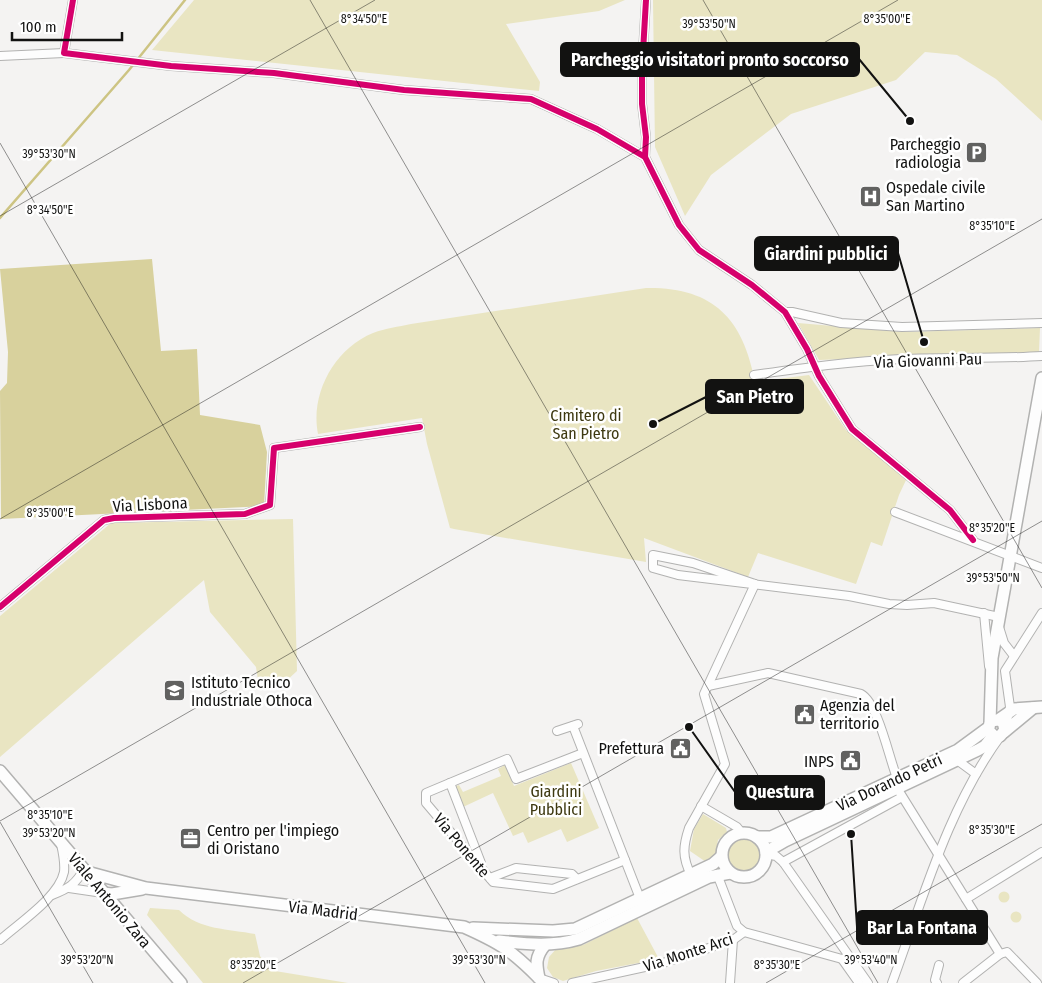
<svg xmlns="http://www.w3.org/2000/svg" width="1042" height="983" font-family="'Fira Sans Condensed',sans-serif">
<rect width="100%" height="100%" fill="#f4f3f2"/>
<!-- green -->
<g fill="#e9e5c2">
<polygon points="194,0 625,0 599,11 506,24 540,82 539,91 152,50"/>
<polygon points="653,0 1042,0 1042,121 996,79 957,55 925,52 896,80 791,114 711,175 685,216 655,147"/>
<path d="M646,288c67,-1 97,30 109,94l54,-7 37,55 61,48 -8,17 -17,51 -11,-4 -15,42 -98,-31 -10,24 -104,-39 2,24 -192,-33 -4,-1 -23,-84 -5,-26 -104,16c-8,-40 16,-85 55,-101 13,-5 25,-6 38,-9z"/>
<polygon points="798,323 903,332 1040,328 1039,352 1005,355 946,355 819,360"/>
<polygon points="293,519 297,671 285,682 285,679 258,680 256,667 210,612 204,580 0,757 0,616 111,523"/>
<polygon points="571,763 599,828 567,842 561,829 528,843 523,832 513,836 493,793 463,807 453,787 459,785 463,792 501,776 498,769 505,765 514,786"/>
<polygon points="703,814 726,828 727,832 718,840 715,858 706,862 690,851 694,829"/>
<circle cx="744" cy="855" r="16"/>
<circle cx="1004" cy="897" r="5.5"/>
<path d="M150,908l29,2c20,20 50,19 76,24l5,22 9,14 79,13h-145l-56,-68z"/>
<circle cx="1016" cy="917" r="5.5"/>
<polygon points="637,918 659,959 596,971 563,981 553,977 547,968 549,957 557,948 583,945"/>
</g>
<!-- forest -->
<polygon fill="#d8d19d" points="152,259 161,351 197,349 200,415 260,425 267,452 264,506 1,519 0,391 7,383 8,352 0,269"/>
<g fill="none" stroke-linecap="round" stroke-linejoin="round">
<!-- stream -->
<polyline stroke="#cdc483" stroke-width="2.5" points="0,218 129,70 185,0"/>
<defs>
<g id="street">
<polyline points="73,0 64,53 171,66 274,73 404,90 531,99 597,129 645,157"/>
<polyline points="646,0 642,69 642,104 646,137 645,157 679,225 699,250 752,285 785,312 807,349 819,376 852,429 950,510 973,540"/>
<polyline points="0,56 64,53"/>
<polyline points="785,312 792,312 841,323 902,327 1042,323"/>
<path d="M754,375c49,-7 98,-14 147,-16 47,-2 94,0 141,-3"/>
<polyline points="895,512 1042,568"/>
<polyline points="755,584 693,563 653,555 653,568 678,575 849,596 889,604 907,605 934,603 999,617"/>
<polyline points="0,607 104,520 114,518 245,514 270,505 274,448 420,427"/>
<polyline points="984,613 989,666"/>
<polyline points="999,627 1004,643 1014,656"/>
<path d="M708,686l60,-13 93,21c17,9 28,64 36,84"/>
<polyline points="573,726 641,901"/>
<polyline points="1005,730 1010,707 1005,671 1042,613"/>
<polyline points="557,731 578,724"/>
<polyline points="583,753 516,779 507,759 426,793 426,803 493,882 553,889 625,860"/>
<polyline points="957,760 976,774"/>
<polyline points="450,783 481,863"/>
<polyline points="897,788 1000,954 1007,952 1037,983"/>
<polyline points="701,806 737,827 741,832"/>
<polyline points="766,854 776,856 783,862 868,983"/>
<polyline points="783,862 902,797"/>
<polyline points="717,874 737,926 744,932 842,959"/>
<path d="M691,875c-9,-18 -8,-29 -2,-47l36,-64 -21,-70 51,-110"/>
<polyline points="490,878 516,868 572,874 577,879"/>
<polyline points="69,888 103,893"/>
<path d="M52,895c16,-6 24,-11 32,-26"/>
<polyline points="966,899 1042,852"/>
<path d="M0,940c19,-17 59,-43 64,-68 1,-9 -1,-19 -3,-28"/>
<polyline points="842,959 859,983"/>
<polyline points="539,978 554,983"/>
<polyline points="572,983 663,963 733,940 744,932"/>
<polyline points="730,983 733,940"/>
<path d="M892,983c31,-84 56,-176 110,-249"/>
<polyline points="937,983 935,980 939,965"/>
<polyline points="963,983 1000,954"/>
</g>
<g id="secondary">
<polyline points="998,720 1003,722 1005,730 1000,736 995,737 988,730 991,721 998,720 1014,709 1042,707"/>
<polyline points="990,723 992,658 1042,378"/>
<polyline points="1004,732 1033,708"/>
<polyline points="0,771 181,983"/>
<circle cx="744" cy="855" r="22"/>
<polyline points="757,837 771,837 958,750 988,728"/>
<polyline points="766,852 785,841 978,750 985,746 993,736"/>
<path d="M87,872l59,16 318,39c36,16 47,23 75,51"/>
<polyline points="103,893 112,894 142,889"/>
<polyline points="473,928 553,931 575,929 713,864 721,857"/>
<path d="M499,941c28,3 53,6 80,-2l130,-62 21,-4"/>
<path d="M539,978c-3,-14 -4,-21 6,-33"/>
</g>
</defs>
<!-- street casing -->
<use href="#street" stroke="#b2b2b1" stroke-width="10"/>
<!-- secondary casing -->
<use href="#secondary" stroke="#b2b2b1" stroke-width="14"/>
<!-- street -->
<use href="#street" stroke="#fdfdfd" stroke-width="8"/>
<!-- secondary -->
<use href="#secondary" stroke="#fdfdfd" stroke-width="11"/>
<defs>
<g id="cycleway">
<polyline points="73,0 64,53 171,66 274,73 404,90 531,99 597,129 645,157"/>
<polyline points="646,0 642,69 642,104 646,137 645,157 679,225 699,250 752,285 785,312 807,349 819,376 852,429 950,510 973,540"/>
<polyline points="0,607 104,520 114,518 245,514 270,505 274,448 420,427"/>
</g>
</defs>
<!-- cycleway casing -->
<use href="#cycleway" stroke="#fff" stroke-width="9"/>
<!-- cycleway -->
<use href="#cycleway" stroke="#d6006c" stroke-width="6"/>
</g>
<!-- ticks -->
<path fill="none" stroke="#121211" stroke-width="1" stroke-opacity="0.45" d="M310,0l568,983M703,0l339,588M0,143l485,840M0,216l375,-216M0,519l898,-519M0,821l1042,-602M0,822l93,161M243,983l799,-462M766,983l276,-159"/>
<!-- icons -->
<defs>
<symbol id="parking-square" viewBox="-11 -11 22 22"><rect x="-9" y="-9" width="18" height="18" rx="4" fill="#616160" stroke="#fff"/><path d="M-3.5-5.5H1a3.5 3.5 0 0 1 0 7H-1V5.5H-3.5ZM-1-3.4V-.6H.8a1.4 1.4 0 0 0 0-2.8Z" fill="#fff"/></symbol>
<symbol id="hospital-square" viewBox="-11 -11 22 22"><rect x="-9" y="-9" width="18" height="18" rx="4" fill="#616160" stroke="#fff"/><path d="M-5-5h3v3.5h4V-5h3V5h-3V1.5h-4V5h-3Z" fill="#fff"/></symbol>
<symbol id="school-square" viewBox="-11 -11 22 22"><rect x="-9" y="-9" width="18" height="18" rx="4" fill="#616160" stroke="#fff"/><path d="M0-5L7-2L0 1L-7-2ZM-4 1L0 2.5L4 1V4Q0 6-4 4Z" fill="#fff"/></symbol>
<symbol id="civic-square" viewBox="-11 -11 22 22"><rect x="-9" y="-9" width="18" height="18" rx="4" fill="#616160" stroke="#fff"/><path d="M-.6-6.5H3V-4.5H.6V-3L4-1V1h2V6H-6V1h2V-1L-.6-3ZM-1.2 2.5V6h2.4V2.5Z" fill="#fff"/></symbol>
<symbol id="office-square" viewBox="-11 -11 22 22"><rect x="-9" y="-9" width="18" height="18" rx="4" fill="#616160" stroke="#fff"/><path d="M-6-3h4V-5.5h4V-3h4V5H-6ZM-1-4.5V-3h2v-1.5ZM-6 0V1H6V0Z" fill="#fff"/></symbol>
</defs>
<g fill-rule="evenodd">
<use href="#parking-square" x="964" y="140" width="25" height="25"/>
<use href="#hospital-square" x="858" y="184" width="25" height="25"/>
<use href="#school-square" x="162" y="678" width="25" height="25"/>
<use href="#civic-square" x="792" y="702" width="25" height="25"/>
<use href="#civic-square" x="668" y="736" width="25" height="25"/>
<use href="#civic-square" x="838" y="748" width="25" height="25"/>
<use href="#office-square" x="178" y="826" width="25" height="25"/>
</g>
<g text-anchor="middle" stroke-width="5" stroke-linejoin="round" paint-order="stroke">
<!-- poi labels -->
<g font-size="16" fill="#121211" stroke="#fff" text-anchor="start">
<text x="961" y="150" text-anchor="end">Parcheggio<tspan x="961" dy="18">radiologia</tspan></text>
<text x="886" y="193">Ospedale civile<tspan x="886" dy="18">San Martino</tspan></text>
<text x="191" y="688">Istituto Tecnico<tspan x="191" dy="18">Industriale Othoca</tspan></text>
<text x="820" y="711">Agenzia del<tspan x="820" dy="18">territorio</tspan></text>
<text x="664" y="754" text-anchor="end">Prefettura</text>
<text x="834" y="767" text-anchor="end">INPS</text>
<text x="207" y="836">Centro per l'impiego<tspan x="207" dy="18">di Oristano</tspan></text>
</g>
<!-- street labels -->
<g font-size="16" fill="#121211" stroke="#fff">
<text transform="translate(928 360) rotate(-2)" y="6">Via Giovanni Pau</text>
<text transform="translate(150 504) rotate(-3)" y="6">Via Lisbona</text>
<text transform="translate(889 782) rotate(-25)" y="6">Via Dorando Petri</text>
<text transform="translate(462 845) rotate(50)" y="6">Via Ponente</text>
<text transform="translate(110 900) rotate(50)" y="6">Viale Antonio Zara</text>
<text transform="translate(323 910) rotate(7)" y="6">Via Madrid</text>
<text transform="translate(688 952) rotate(-18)" y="6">Via Monte Arci</text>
</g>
<!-- park labels -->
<g font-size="16" fill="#3e3911" stroke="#fff">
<text x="586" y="421">Cimitero di<tspan x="586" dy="18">San Pietro</tspan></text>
<text x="556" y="797">Giardini<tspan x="556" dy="18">Pubblici</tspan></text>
</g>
</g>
<g font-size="12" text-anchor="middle" fill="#121211" stroke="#fff" stroke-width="5" stroke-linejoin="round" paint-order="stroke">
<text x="364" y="23">8°34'50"E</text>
<text x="887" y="23">8°35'00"E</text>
<text x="709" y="28">39°53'50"N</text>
<text x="49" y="158">39°53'30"N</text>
<text x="50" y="214">8°34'50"E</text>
<text x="992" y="230">8°35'10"E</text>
<text x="50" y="517">8°35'00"E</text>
<text x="992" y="532">8°35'20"E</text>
<text x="993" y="582">39°53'50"N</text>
<text x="50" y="819">8°35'10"E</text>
<text x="992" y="834">8°35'30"E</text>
<text x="49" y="837">39°53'20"N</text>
<text x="87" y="964">39°53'20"N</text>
<text x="479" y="964">39°53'30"N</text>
<text x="871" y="964">39°53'40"N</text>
<text x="253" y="969">8°35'20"E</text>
<text x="777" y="969">8°35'30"E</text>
</g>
<!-- callouts -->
<path fill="none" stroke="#121211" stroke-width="2" d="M910 121L859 59M924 342L898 253M653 424L706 397M689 727L735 792M851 834L857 927"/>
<g fill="#121211" stroke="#fff" stroke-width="2">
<circle cx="910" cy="121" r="5"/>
<circle cx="924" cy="342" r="5"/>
<circle cx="653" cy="424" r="5"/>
<circle cx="689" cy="727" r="5"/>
<circle cx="851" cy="834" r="5"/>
</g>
<g fill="#121211" stroke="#121211" stroke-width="2">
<rect x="561" y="43" width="298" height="33" rx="5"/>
<rect x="755" y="237" width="143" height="33" rx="5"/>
<rect x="706" y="380" width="97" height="33" rx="5"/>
<rect x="735" y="776" width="89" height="33" rx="5"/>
<rect x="857" y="911" width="130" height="33" rx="5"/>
</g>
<g font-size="18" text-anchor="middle" font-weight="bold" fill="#fff">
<text x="710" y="66">Parcheggio visitatori pronto soccorso</text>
<text x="826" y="260">Giardini pubblici</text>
<text x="755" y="403">San Pietro</text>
<text x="780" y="798">Questura</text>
<text x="922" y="934">Bar La Fontana</text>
</g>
<!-- scale -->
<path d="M12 32v8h110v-8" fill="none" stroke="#121211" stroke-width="2.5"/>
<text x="20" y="32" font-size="15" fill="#121211" stroke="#ffffff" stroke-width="4" paint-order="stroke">100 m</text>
</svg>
